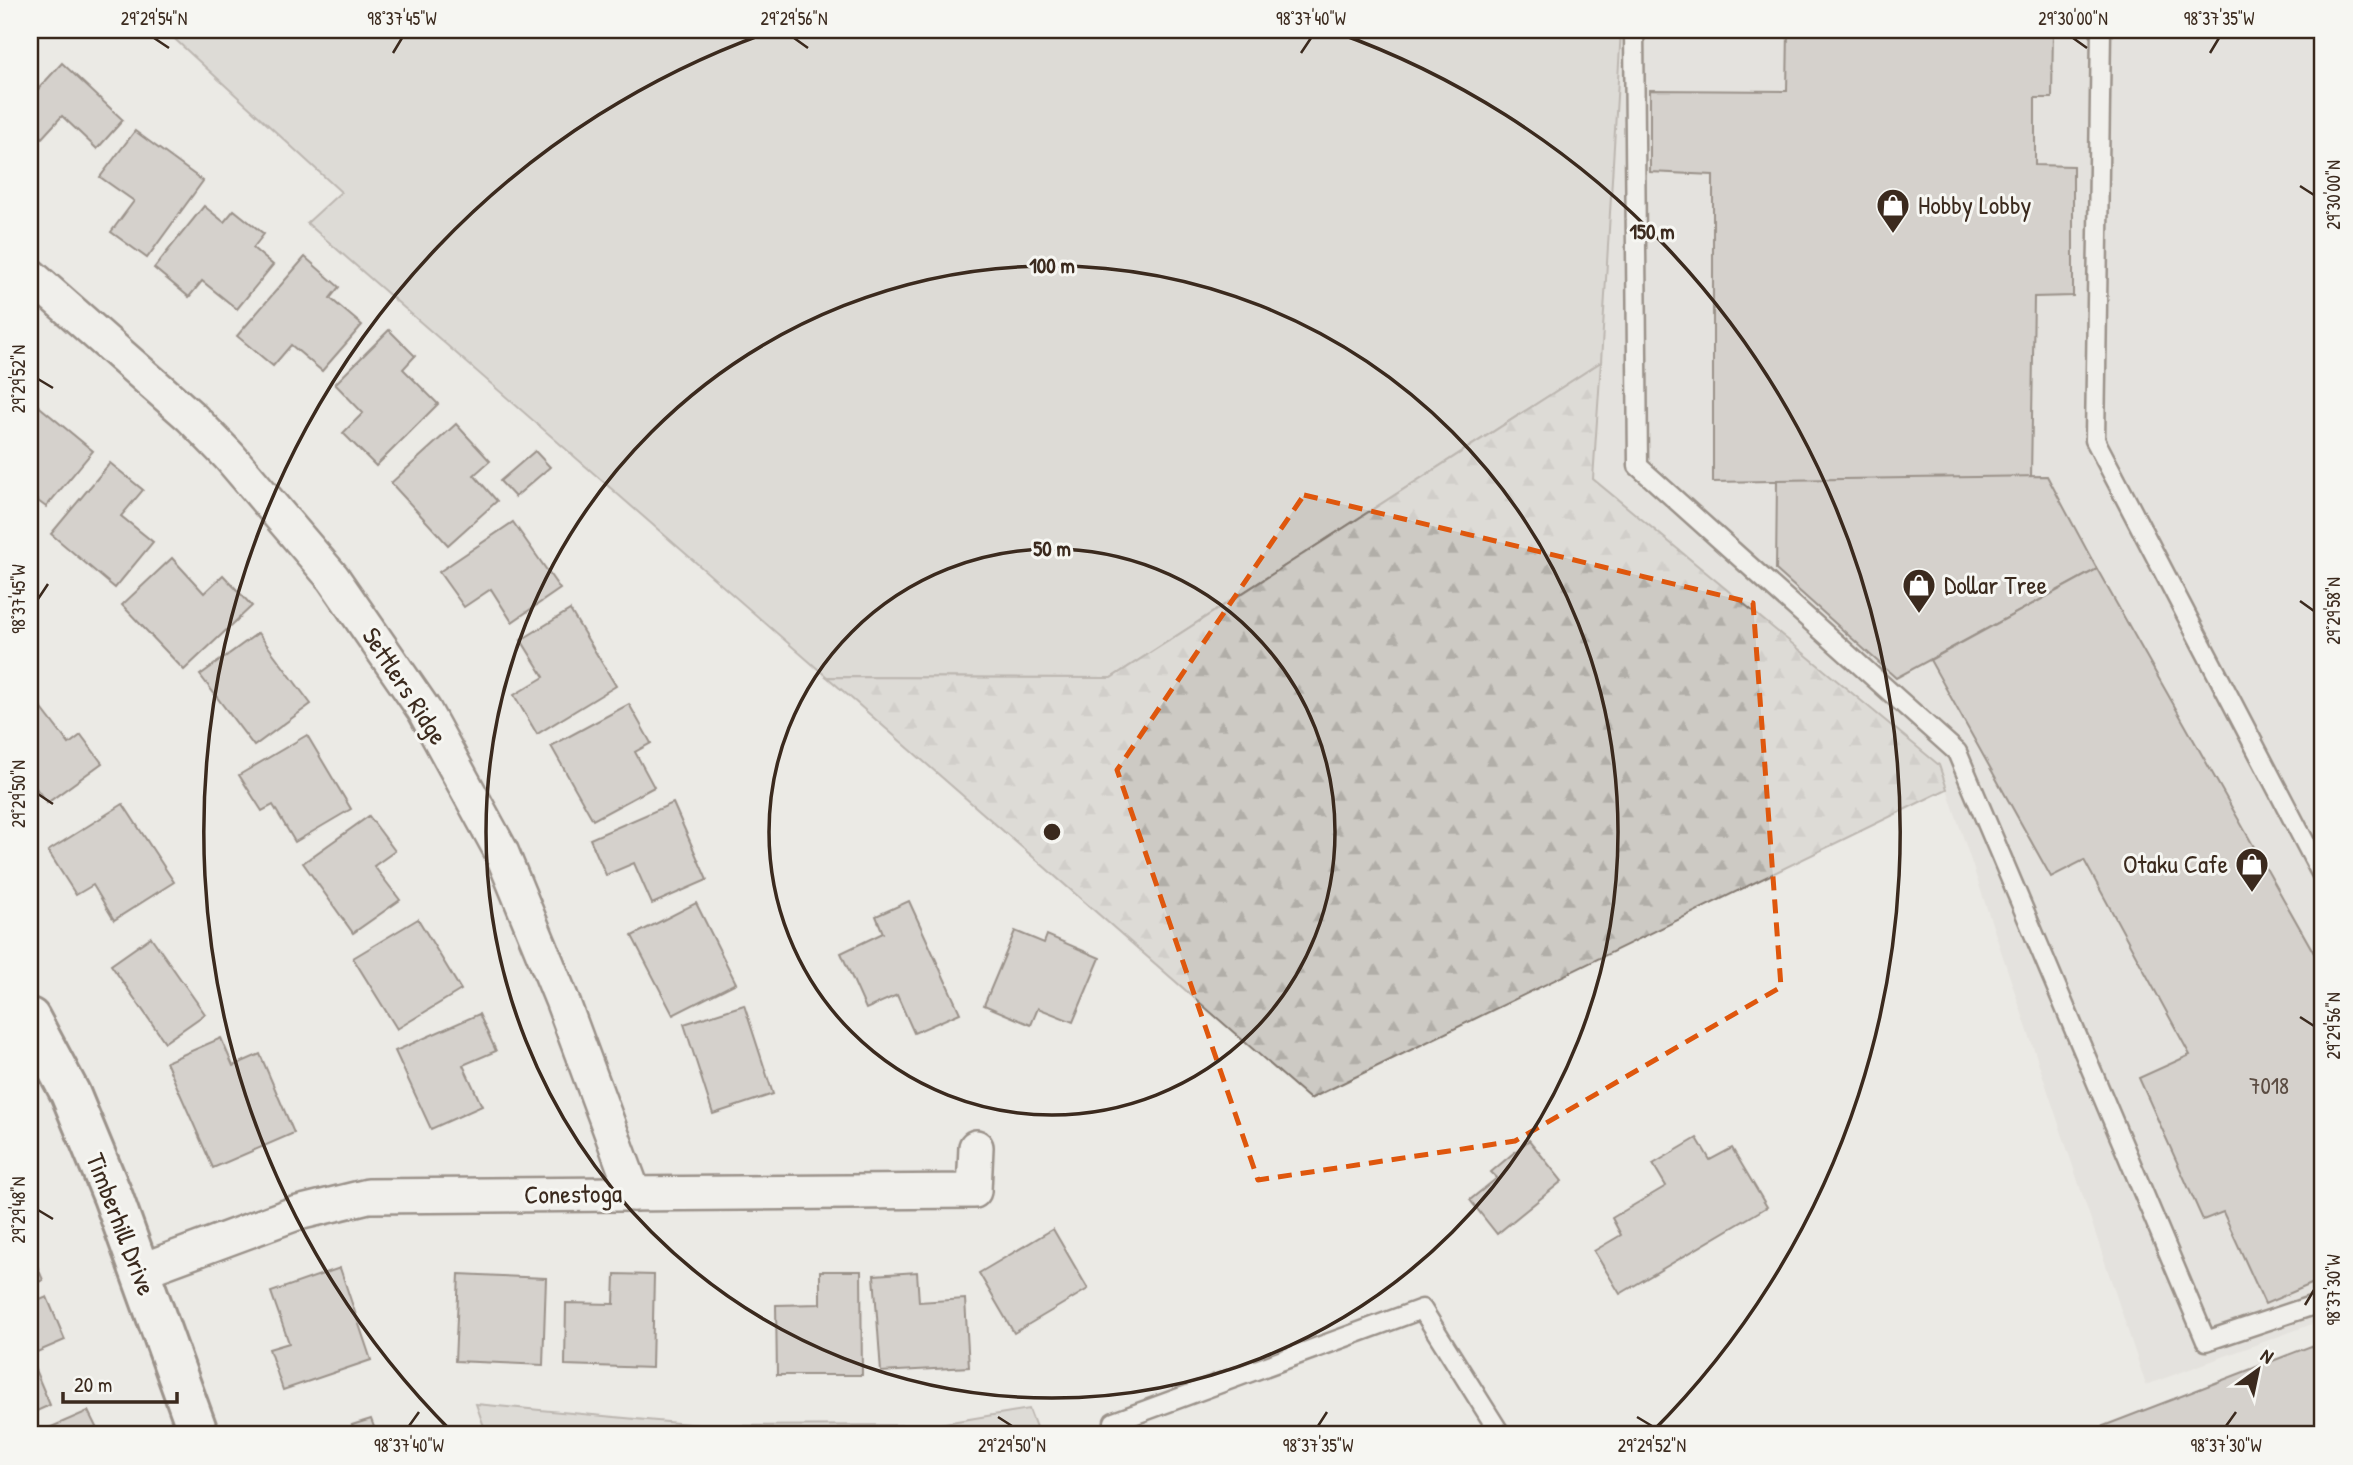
<svg xmlns="http://www.w3.org/2000/svg" width="2353" height="1465" font-family="'Patrick Hand',sans-serif">
<defs>
<pattern id="forest-firs" width="22" height="20" patternUnits="userSpaceOnUse" patternTransform="scale(1.75)"><rect width="22" height="20" fill="#cdcac4"/><path d="M5 1l3.5 6h-7zM16 11l3.5 6h-7z" fill="#b1aea8"/></pattern>
</defs>
<rect width="100%" height="100%" fill="#ebeae5"/>
<filter id="ink" filterUnits="userSpaceOnUse"><feTurbulence type="fractalNoise" baseFrequency=".0143" numOctaves="2"/><feDisplacementMap in="SourceGraphic" scale="14" xChannelSelector="R" yChannelSelector="G"/><feConvolveMatrix kernelMatrix="1 2 1 2 8 2 1 2 1" color-interpolation-filters="sRGB"/></filter>
<g filter="url(#ink)">
<!-- built -->
<polygon fill="#dcdad4" points="1621,30 2323,30 2323,1320 2146,1385 1939,765 1593,479"/>
<!-- green -->
<g fill="#cdcac4" stroke="#847a71" stroke-width="2">
<polygon points="165,30 1621,30 1601,362 1111,678 827,677 307,223 341,192"/>
<polygon points="476,1404 710,1426 933,1425 1029,1409 1039,1435 487,1435"/>
</g>
<!-- forest -->
<polygon fill="url(#forest-firs)" stroke="#847a71" stroke-width="2" points="1601,362 1593,479 1939,765 1947,789 1310,1099 827,677 1111,678"/>
<!-- building -->
<g fill="#bab4ae" stroke="#3b2a1e" stroke-width="2">
<polygon points="1788,30 2053,30 2052,98 2035,98 2035,165 2073,166 2073,296 2034,297 2031,477 1713,482 1713,175 1650,172 1650,90 1787,91"/>
<polygon points="62,63 123,120 97,149 62,116 30,151 30,98"/>
<polygon points="135,131 203,181 147,258 111,232 134,201 100,177"/>
<polygon points="204,206 224,222 234,210 264,234 253,248 273,265 237,309 202,281 189,297 154,268"/>
<polygon points="305,257 339,287 330,298 362,325 322,371 291,345 273,366 237,336"/>
<polygon points="389,330 415,356 403,369 438,404 376,466 343,433 363,413 335,384"/>
<polygon points="30,399 93,451 46,507 30,495"/>
<polygon points="456,424 490,461 474,475 497,501 448,545 391,483"/>
<polygon points="535,451 550,467 515,497 500,481"/>
<polygon points="110,463 143,490 121,516 153,542 115,588 51,534"/>
<polygon points="2047,476 2097,569 1896,678 1776,570 1777,480"/>
<polygon points="513,522 560,589 512,622 491,589 464,607 439,572"/>
<polygon points="172,558 204,593 223,575 252,606 184,670 122,605"/>
<polygon points="2097,569 2323,969 2323,1279 2265,1304 2223,1212 2203,1220 2139,1078 2190,1055 2084,860 2051,877 1930,660"/>
<polygon points="570,610 616,686 537,734 514,695 544,677 521,640"/>
<polygon points="258,633 311,704 254,746 200,675"/>
<polygon points="33,697 69,744 81,735 102,763 47,803 30,780 30,700"/>
<polygon points="629,704 651,743 635,752 654,787 593,820 551,746"/>
<polygon points="307,735 351,809 295,842 273,805 262,811 239,775"/>
<polygon points="673,803 707,880 652,904 634,863 606,875 590,839"/>
<polygon points="123,804 174,882 114,920 93,885 76,895 48,851"/>
<polygon points="369,816 395,851 374,866 400,900 353,933 303,863"/>
<polygon points="909,901 960,1013 914,1033 897,995 866,1009 841,953 883,933 876,916"/>
<polygon points="696,903 736,983 673,1015 632,936"/>
<polygon points="418,919 461,990 397,1029 353,958"/>
<polygon points="1015,931 1044,943 1047,935 1100,958 1073,1022 1038,1008 1031,1025 984,1005"/>
<polygon points="151,937 205,1014 165,1042 111,965"/>
<polygon points="744,1005 773,1094 713,1114 684,1024"/>
<polygon points="479,1014 496,1051 463,1065 482,1106 431,1129 395,1051"/>
<polygon points="221,1038 233,1066 260,1054 294,1133 213,1168 166,1062"/>
<polygon points="1697,1138 1710,1160 1732,1148 1767,1207 1620,1294 1594,1251 1621,1235 1612,1218 1666,1186 1653,1164"/>
<polygon points="1529,1140 1562,1181 1497,1234 1470,1200 1497,1178 1491,1172"/>
<polygon points="1053,1229 1088,1289 1014,1333 979,1273"/>
<polygon points="30,1249 43,1280 30,1286"/>
<polygon points="340,1268 371,1360 283,1390 269,1349 289,1343 271,1292"/>
<polygon points="820,1271 861,1271 862,1375 777,1375 776,1305 820,1304"/>
<polygon points="917,1272 919,1302 965,1299 969,1367 881,1372 874,1275"/>
<polygon points="459,1274 546,1278 543,1365 455,1361"/>
<polygon points="615,1274 654,1275 652,1368 565,1365 566,1303 614,1304"/>
<polygon points="47,1297 65,1340 30,1355 30,1304"/>
<polygon points="2319,1343 2323,1354 2323,1423 2292,1435 2080,1435"/>
<polygon points="30,1358 50,1405 30,1414"/>
<polygon points="88,1411 100,1435 33,1435"/>
<polygon points="371,1419 377,1435 356,1435 352,1425"/>
</g>
<g fill="none" stroke-linecap="round" stroke-linejoin="round">
<defs>
<g id="service">
<polyline points="1634,30 1638,466 1957,752 2206,1341 2323,1302"/>
<polyline points="2101,30 2095,440 2323,877"/>
<polyline points="1120,1435 1114,1422 1422,1309 1501,1435"/>
</g>
<g id="minor">
<polyline points="30,275 191,417 229,456 333,578 424,710 501,851 562,1000 634,1194"/>
<polyline points="140,1271 294,1214 368,1196 974,1191 976,1147"/>
</g>
<polyline id="tertiary" points="30,1018 70,1093 113,1197 199,1435"/>
</defs>
<!-- service casing -->
<use href="#service" stroke="#3b2a1e" stroke-width="23"/>
<!-- minor casing -->
<use href="#minor" stroke="#3b2a1e" stroke-width="38"/>
<!-- tertiary casing -->
<use href="#tertiary" stroke="#3b2a1e" stroke-width="44"/>
<!-- service -->
<use href="#service" stroke="#f6f6f2" stroke-width="18"/>
<!-- minor -->
<use href="#minor" stroke="#f6f6f2" stroke-width="33"/>
<!-- tertiary -->
<use href="#tertiary" stroke="#f6f6f2" stroke-width="38"/>
</g>
</g>
<!-- marked area -->
<path d="M0 0H2353V1465H0ZM1304,495l449,108 28,384 -266,154 -257,39 -141,-410z" fill="#ebeae5" fill-opacity=".55" fill-rule="evenodd"/>
<path fill="none" stroke="#df570d" stroke-width="5" stroke-dasharray="14 9" stroke-linejoin="round" d="M1304,495l449,108 28,384 -266,154 -257,39 -141,-410z"/>
<!-- ticks -->
<path fill="none" stroke="#3b2a1e" stroke-width="2.5" d="M154,38l15,10M794,38l14,10M2073,38l14,10M393,53l9,-15M1301,53l10,-15M2210,53l9,-15M2300,186l14,9M38,379l15,9M38,599l10,-15M2300,601l14,10M38,794l15,10M2300,1017l14,9M38,1210l15,9M2305,1305l9,-15M998,1417l14,9M1637,1417l15,9M409,1426l10,-14M1318,1426l9,-14M2226,1426l10,-14"/>
<!-- distance rings -->
<g fill="none" stroke="#3b2a1e" stroke-width="3.5">
<circle cx="1052" cy="832" r="283"/>
<circle cx="1052" cy="832" r="566"/>
<path d="M452 1432A849 849 0 0 1 769 32M1335 32A849 849 0 0 1 1652 1432"/>
</g>
<!-- icons -->
<defs>
<symbol id="shop-pin" viewBox="-11 -11 22 30"><path d="M0 17L-7.5 6A9.5 9.5 0 1 1 7.5 6Z" fill="#3b2a1e" stroke="#f6f6f2"/><path d="M-5-2.5h2.3a2.7 3.5 0 0 1 5.4 0H5L5.5 6h-11ZM-1.5-2.5h3a1.5 2.3 0 0 0-3 0Z" fill="#fff"/></symbol>
</defs>
<g fill-rule="evenodd">
<use href="#shop-pin" x="1874" y="186" width="38" height="52"/>
<use href="#shop-pin" x="1900" y="566" width="38" height="52"/>
<use href="#shop-pin" x="2233" y="845" width="38" height="52"/>
</g>
<g text-anchor="middle" stroke-width="6" stroke-linejoin="round" paint-order="stroke">
<!-- number labels -->
<g font-size="23" fill="#5b4c42">
<text x="2269" y="1094">7018</text>
</g>
<!-- poi labels -->
<g font-size="26" fill="#3b2a1e" stroke="#f6f6f2" text-anchor="start">
<text x="1918" y="214">Hobby Lobby</text>
<text x="1944" y="594">Dollar Tree</text>
<text x="2228" y="873" text-anchor="end">Otaku Cafe</text>
</g>
<!-- street labels -->
<g font-size="26" fill="#3b2a1e" stroke="#f6f6f2">
<text transform="translate(405 686) rotate(57)" y="9">Settlers Ridge</text>
<text transform="translate(573 1194) rotate(-1)" y="9">Conestoga</text>
<text transform="translate(121 1224) rotate(69)" y="9">Timberhill Drive</text>
</g>
</g>
<circle cx="1052" cy="832" r="10" fill="#3b2a1e" stroke="#f6f6f2" stroke-width="3.5"/>
<g font-size="21" text-anchor="middle" font-weight="bold" fill="#3b2a1e" stroke="#f6f6f2" stroke-width="6" stroke-linejoin="round" paint-order="stroke">
<text x="1652" y="239">150 m</text>
<text x="1052" y="273">100 m</text>
<text x="1052" y="556">50 m</text>
</g>
<!-- margin -->
<rect width="2353" height="1465" fill="none" stroke="#f6f6f2" stroke-width="77"/>
<!-- north arrow -->
<g transform="translate(2258 1370) rotate(33)" stroke="#f6f6f2" stroke-width="5" paint-order="stroke">
<path d="M0-5L12 26L0 18L-12 26Z" fill="#3b2a1e"/>
<text y="-10" font-size="19" font-weight="bold" text-anchor="middle" fill="#3b2a1e">N</text>
</g>
<!-- scale -->
<path d="M63 1392v10h114v-10" fill="none" stroke="#3b2a1e" stroke-width="3.5"/>
<text x="74" y="1392" font-size="21" fill="#3b2a1e" stroke="#f6f6f2" stroke-width="5" paint-order="stroke">20 m</text>
<rect x="38" y="38" width="2276" height="1388" fill="none" stroke="#3b2a1e" stroke-width="2.5"/>
<g font-size="18" text-anchor="middle" fill="#3b2a1e">
<text x="154" y="25">29°29'54"N</text>
<text x="402" y="25">98°37'45"W</text>
<text x="794" y="25">29°29'56"N</text>
<text x="1311" y="25">98°37'40"W</text>
<text x="2073" y="25">29°30'00"N</text>
<text x="2219" y="25">98°37'35"W</text>
<text transform="translate(2334 195) rotate(-90)" y="6">29°30'00"N</text>
<text transform="translate(19 379) rotate(-90)" y="6">29°29'52"N</text>
<text transform="translate(19 599) rotate(-90)" y="6">98°37'45"W</text>
<text transform="translate(2334 611) rotate(-90)" y="6">29°29'58"N</text>
<text transform="translate(19 794) rotate(-90)" y="6">29°29'50"N</text>
<text transform="translate(2334 1026) rotate(-90)" y="6">29°29'56"N</text>
<text transform="translate(19 1210) rotate(-90)" y="6">29°29'48"N</text>
<text transform="translate(2334 1290) rotate(-90)" y="6">98°37'30"W</text>
<text x="409" y="1452">98°37'40"W</text>
<text x="1012" y="1452">29°29'50"N</text>
<text x="1318" y="1452">98°37'35"W</text>
<text x="1652" y="1452">29°29'52"N</text>
<text x="2226" y="1452">98°37'30"W</text>
</g>
</svg>
